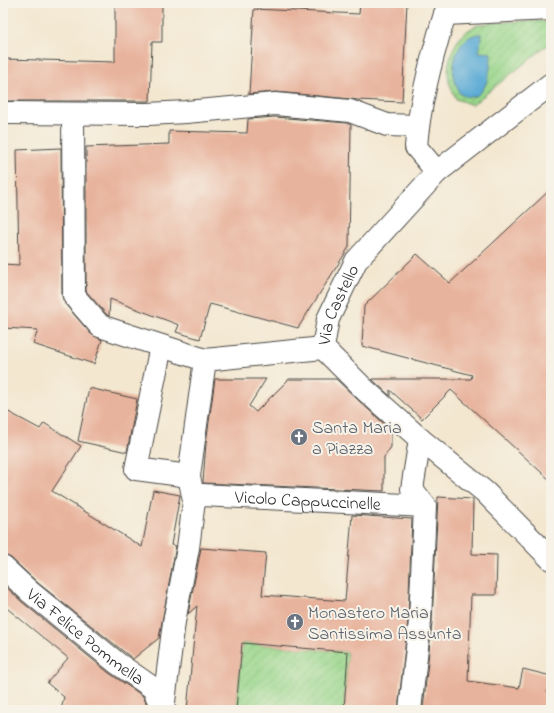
<svg xmlns="http://www.w3.org/2000/svg" width="554" height="713" font-family="'Indie Flower',sans-serif">
<defs>
<pattern id="garden-furrows" width="10" height="10" patternUnits="userSpaceOnUse"><rect width="10" height="10" fill="#99d68b"/><path d="M-1 1l2-2M0 10L10 0M9 11l2-2" fill="none" stroke="#84b878"/></pattern>
</defs>
<rect width="100%" height="100%" fill="#f7f3e8"/>
<filter id="ink" filterUnits="userSpaceOnUse"><feTurbulence type="fractalNoise" baseFrequency=".025" numOctaves="2"/><feDisplacementMap in="SourceGraphic" scale="8" xChannelSelector="R" yChannelSelector="G"/><feConvolveMatrix kernelMatrix="1 2 1 2 8 2 1 2 1" color-interpolation-filters="sRGB"/></filter>
<filter id="wash" filterUnits="userSpaceOnUse"><feTurbulence type="fractalNoise" baseFrequency=".012" numOctaves="4" result="noise"/><feDisplacementMap in="SourceGraphic" scale="16" xChannelSelector="R" yChannelSelector="G"/><feGaussianBlur stdDeviation="0.9" result="paint"/><feColorMatrix in="noise" values="0 0 0 0 0 0 0 0 0 0 0 0 0 0 0 0 0 1.4 0 .05"/><feComposite in="paint" operator="in"/></filter>
<g filter="url(#wash)">
<rect width="100%" height="100%" fill="#f3e7d0"/>
<!-- garden -->
<g fill="url(#garden-furrows)" stroke="#62805b">
<path d="M542,21l9,4v17l-2,2 -77,61 -16,-6c-2,-5 -5,-11 -7,-17 -5,-23 9,-54 34,-58 19,-3 40,-2 59,-3z"/>
<polygon points="242,643 348,652 344,710 236,710"/>
</g>
<!-- water -->
<path fill="#5babd5" stroke="#436b80" d="M478,34h4l-3,18 12,1c0,13 -3,45 -22,44 -3,0 -6,-2 -9,-3 -2,-5 -5,-10 -6,-15 -3,-17 5,-42 24,-45z"/>
<g id="blocks">
<!-- building -->
<g fill="#e8b39c">
<polygon points="115,3 162,3 162,42 152,42 150,101 3,101 3,59 115,62"/>
<polygon points="360,3 407,3 402,102 357,100 351,99 276,92 249,94 254,9 359,14"/>
<polygon points="275,117 347,123 351,125 349,247 298,328 210,304 200,339 176,332 179,325 110,299 109,316 107,315 86,291 86,147 169,144 169,131 247,133 248,119"/>
<polygon points="61,148 62,296 65,304 91,334 102,340 94,364 33,344 38,330 3,328 3,264 19,265 17,150"/>
<polygon points="551,189 551,481 451,390 422,419 390,390 390,396 372,379 471,379 472,375 362,346 364,306 417,254 450,283"/>
<polygon points="215,379 266,379 249,406 256,412 289,379 336,379 357,399 391,430 391,447 384,457 384,491 203,483 206,443"/>
<polygon points="89,388 137,399 127,452 78,441"/>
<polygon points="3,409 40,429 44,423 81,446 52,491 142,547 153,490 180,495 171,545 176,546 159,638 133,659 38,583 11,558 3,555"/>
<polygon points="438,497 473,499 472,554 497,555 496,595 471,595 468,681 519,688 523,669 551,676 547,692 551,693 551,710 423,710 432,622"/>
<polygon points="352,515 412,519 408,620 398,710 344,710 348,652 242,643 236,710 187,710 197,606 188,614 201,548 266,553 262,595 345,601"/>
<polygon points="3,584 22,602 109,673 143,696 149,710 61,710 64,697 47,683 68,658 3,605"/>
</g>
</g>
</g>
<g filter="url(#ink)">
<use href="#blocks" fill-opacity="0" stroke="#494744" stroke-width="1"/>
<g fill="none" stroke-linecap="round" stroke-linejoin="round">
<defs>
<g id="minor">
<polyline points="445,14 551,9"/>
<polyline points="3,113 148,114 186,112 275,104 350,111 387,125 418,126"/>
<polyline points="73,114 74,296 100,326 205,360"/>
<path d="M437,172l-21,-25c3,-44 16,-91 29,-133"/>
<polyline points="161,346 136,469 189,476"/>
<polyline points="323,348 365,390 420,439 412,489 425,506 420,621 410,710"/>
<path id="s1" d="M323,348l5,-29 28,-58 81,-89 114,-88"/>
<polyline points="420,439 485,492 551,559"/>
<path id="s2" d="M194,501l8,-6 223,11"/>
<path id="s3" d="M3,567l27,25 87,71 36,25 10,22"/>
<polyline points="163,710 174,622 188,548 194,501 189,476 205,360 323,348"/>
</g>
</defs>
<!-- minor casing -->
<use href="#minor" stroke="#494744" stroke-width="24"/>
<!-- minor -->
<use href="#minor" stroke="#fff" stroke-width="22"/>
</g>
</g>
<!-- icons -->
<defs>
<symbol id="church-disc" viewBox="-11 -11 22 22"><circle r="9.5" fill="#6b7280" stroke="#f7f3e8"/><path d="M-1.2-6h2.4v3.5h3.3v2.4h-3.3V6h-2.4V-.1h-3.3v-2.4h3.3Z" fill="#fff"/></symbol>
</defs>
<g fill-rule="evenodd">
<use href="#church-disc" x="289" y="427" width="20" height="20"/>
<use href="#church-disc" x="285" y="612" width="20" height="20"/>
</g>
<g text-anchor="middle" stroke-width="4" stroke-linejoin="round" paint-order="stroke">
<!-- street labels -->
<g font-size="18" fill="#2b2b2b" stroke="#f7f3e8">
<text dy="6" stroke="none"><textPath href="#s1" startOffset="46">Via Castello</textPath></text>
<text dy="6" stroke="none"><textPath href="#s2" startOffset="116">Vicolo Cappuccinelle</textPath></text>
<text dy="6" stroke="none"><textPath href="#s3" startOffset="108">Via Felice Pommella</textPath></text>
</g>
<!-- worship labels -->
<g font-size="18" fill="#5b616d" stroke="#f7f3e8" text-anchor="start">
<text x="312" y="433">Santa Maria<tspan x="312" dy="21">a Piazza</tspan></text>
<text x="308" y="618">Monastero Maria<tspan x="308" dy="21">Santissima Assunta</tspan></text>
</g>
</g>
<!-- margin -->
<rect width="554" height="713" fill="none" stroke="#f7f3e8" stroke-width="16"/>
</svg>
